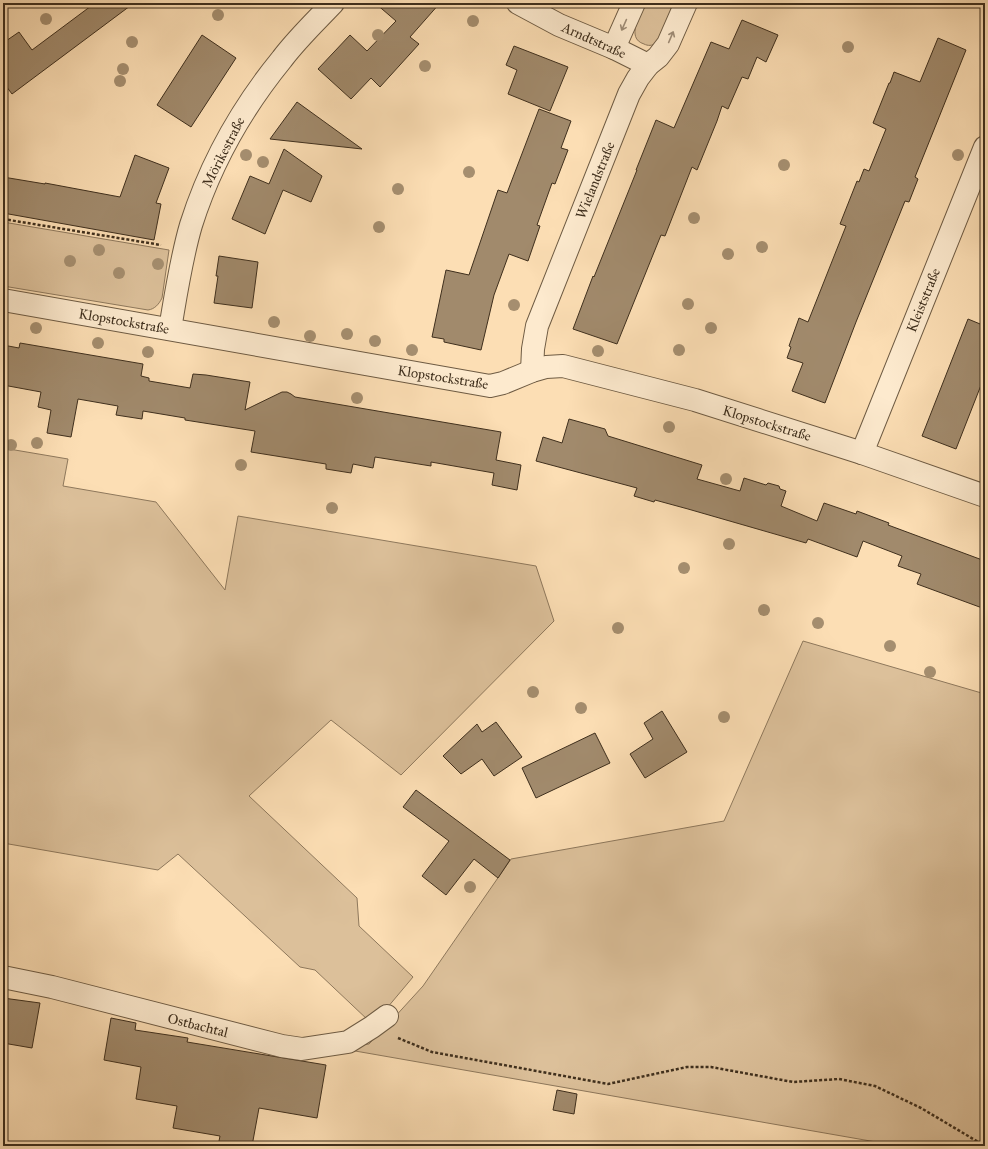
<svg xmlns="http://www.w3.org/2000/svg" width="988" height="1149" font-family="'IM FELL Great Primer',serif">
<rect width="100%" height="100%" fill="#fcdeb4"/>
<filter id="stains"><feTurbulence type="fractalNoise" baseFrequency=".005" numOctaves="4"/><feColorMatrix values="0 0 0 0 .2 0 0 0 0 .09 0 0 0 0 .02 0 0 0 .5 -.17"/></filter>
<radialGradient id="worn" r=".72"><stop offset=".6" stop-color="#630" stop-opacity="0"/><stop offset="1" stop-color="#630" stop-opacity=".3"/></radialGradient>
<!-- green -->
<g fill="#dcc09a" stroke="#8e785c">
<path d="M646,3h29c-3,7 -15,37 -19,40 -4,3 -8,3 -12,1 -19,-6 -3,-30 2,-41z"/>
<path d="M3,222l166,28 -7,48c-3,6 -7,11 -14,12l-145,-24z"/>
<polygon points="3,448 68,459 63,486 156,502 225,590 238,516 536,566 554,621 401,775 331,720 249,796 357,898 359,926 413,977 387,1008 369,1021 315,970 300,967 178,854 158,870 3,843"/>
<polygon points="803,641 985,694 985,1146 899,1146 338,1048 369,1044 392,1020 423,986 511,859 724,821"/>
</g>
<!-- building -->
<g fill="#a18a6c" stroke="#3f2f1d">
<polygon points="95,3 134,3 12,94 3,82 3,43 19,32 32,50"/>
<polygon points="375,3 440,3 410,37 419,44 380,87 371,78 351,99 318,69 350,35 367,51 396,21"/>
<polygon points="742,20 778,35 766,62 757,57 748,79 742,77 728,109 722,106 717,121 697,170 692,167 665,236 661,235 617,344 573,329 593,276 594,277 637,170 636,170 656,120 674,128 711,42 729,49"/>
<polygon points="202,35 236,58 191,127 157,105"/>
<polygon points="938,38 966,50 915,177 918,179 909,202 905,201 856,322 825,403 822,402 792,391 803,363 787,358 791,347 789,346 799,318 808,322 846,226 840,224 857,181 859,182 864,169 869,171 886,129 873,123 889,83 890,83 894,72 920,82"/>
<polygon points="514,46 568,67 550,111 508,94 517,70 506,65"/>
<polygon points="297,102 362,149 270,139"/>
<polygon points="539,109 571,121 561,148 568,150 555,184 552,183 537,225 540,226 528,261 509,254 494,295 481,350 444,342 444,339 432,337 446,270 469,275 498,190 507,193"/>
<polygon points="284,149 322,176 311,202 283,190 265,234 232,219 250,176 269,184"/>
<polygon points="135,155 169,168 156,203 161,204 154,240 3,213 3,177 45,184 45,183 120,197"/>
<polygon points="219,256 258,262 252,308 214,303 218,276 216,276"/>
<polygon points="968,319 985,326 985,375 956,449 922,436"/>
<polygon points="20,343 143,364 141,376 149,378 149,381 190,388 193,374 206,375 250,382 245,410 282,392 287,392 291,394 295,397 501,432 496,460 521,465 517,490 492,485 494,473 431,462 431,466 375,457 373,468 353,464 351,473 326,469 326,464 251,452 255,431 185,420 185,418 143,411 142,419 116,415 118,406 78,399 71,437 47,433 51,410 38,407 41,392 3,385 3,345 19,348"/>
<polygon points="569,419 605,429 608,436 702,465 697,479 740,491 744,478 766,485 768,483 779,486 780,489 786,491 781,506 817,521 824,503 856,514 857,511 889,523 888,525 985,561 985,609 917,584 921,574 898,566 902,556 863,541 857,557 808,539 806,543 688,509 655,500 654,502 634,496 637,488 536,461 543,437 562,443"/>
<polygon points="662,711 687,752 645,778 630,754 653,739 644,723"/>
<polygon points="496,722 522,757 494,776 482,759 461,774 443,756 477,724 482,732"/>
<polygon points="595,733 610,763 536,798 522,768"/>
<polygon points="416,790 510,860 498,878 474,859 446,895 422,876 449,841 403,807"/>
<polygon points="3,998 40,1003 32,1048 3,1043"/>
<polygon points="111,1018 136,1023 135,1030 188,1038 187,1042 326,1065 317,1118 259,1108 252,1146 218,1146 220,1136 173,1128 177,1106 136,1099 141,1067 104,1060"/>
<polygon points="557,1090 577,1094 574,1114 553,1110"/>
</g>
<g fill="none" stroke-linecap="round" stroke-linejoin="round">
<defs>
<g id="minor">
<polyline points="518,3 559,25 614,48 648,65"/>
<polyline points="614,48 634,3"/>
<polyline points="3,300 490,386 503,383 532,371 546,367 563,366 695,400 862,453 985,496"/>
<path d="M170,329c6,-35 11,-70 21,-104 19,-60 51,-117 91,-166 15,-20 34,-38 51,-56"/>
<polyline points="532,371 533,349 537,326 629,94 638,78 648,65 658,57 668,44 686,3"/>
<polyline points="862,453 985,147"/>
<polyline points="3,977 52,987 282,1046 302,1049 348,1042 372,1027 387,1016"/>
</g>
</defs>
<!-- minor casing -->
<use href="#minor" stroke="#6e5b43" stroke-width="24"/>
<!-- path -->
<g stroke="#3f2f1d" stroke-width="2.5" stroke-dasharray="3 2" stroke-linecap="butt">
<polyline points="3,219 161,245"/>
<polyline points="398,1038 432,1052 608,1084 687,1067 711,1067 793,1082 839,1079 875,1086 921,1108 985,1146"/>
</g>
<!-- minor -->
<use href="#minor" stroke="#fdeace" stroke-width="22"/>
</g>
<!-- trees -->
<g fill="#a58e6f">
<circle cx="218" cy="15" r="6"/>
<circle cx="46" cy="19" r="6"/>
<circle cx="473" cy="21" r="6"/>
<circle cx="378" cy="35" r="6"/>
<circle cx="132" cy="42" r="6"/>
<circle cx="848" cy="47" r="6"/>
<circle cx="425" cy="66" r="6"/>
<circle cx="123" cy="69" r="6"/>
<circle cx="120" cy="81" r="6"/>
<circle cx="246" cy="155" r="6"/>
<circle cx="958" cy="155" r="6"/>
<circle cx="263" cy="162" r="6"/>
<circle cx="784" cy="165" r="6"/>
<circle cx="469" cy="172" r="6"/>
<circle cx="398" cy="189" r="6"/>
<circle cx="694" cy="218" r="6"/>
<circle cx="379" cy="227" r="6"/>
<circle cx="762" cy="247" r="6"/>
<circle cx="99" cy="250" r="6"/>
<circle cx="728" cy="254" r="6"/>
<circle cx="70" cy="261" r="6"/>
<circle cx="158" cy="264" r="6"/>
<circle cx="119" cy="273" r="6"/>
<circle cx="688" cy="304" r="6"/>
<circle cx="514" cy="305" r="6"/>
<circle cx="274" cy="322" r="6"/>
<circle cx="36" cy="328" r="6"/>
<circle cx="711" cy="328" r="6"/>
<circle cx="347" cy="334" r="6"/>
<circle cx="310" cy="336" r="6"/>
<circle cx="375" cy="341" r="6"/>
<circle cx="98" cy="343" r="6"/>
<circle cx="412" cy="350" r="6"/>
<circle cx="679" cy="350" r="6"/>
<circle cx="598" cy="351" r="6"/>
<circle cx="148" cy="352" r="6"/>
<circle cx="357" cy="398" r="6"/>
<circle cx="669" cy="427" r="6"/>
<circle cx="37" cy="443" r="6"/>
<circle cx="11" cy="445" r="6"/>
<circle cx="241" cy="465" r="6"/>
<circle cx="726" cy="479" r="6"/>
<circle cx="332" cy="508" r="6"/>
<circle cx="729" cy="544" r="6"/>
<circle cx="684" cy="568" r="6"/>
<circle cx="764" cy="610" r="6"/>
<circle cx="818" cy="623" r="6"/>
<circle cx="618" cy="628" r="6"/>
<circle cx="890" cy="646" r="6"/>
<circle cx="930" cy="672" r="6"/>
<circle cx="533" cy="692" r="6"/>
<circle cx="581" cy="708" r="6"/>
<circle cx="724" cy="717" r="6"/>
<circle cx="470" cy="887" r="6"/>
</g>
<!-- one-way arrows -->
<defs><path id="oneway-shaft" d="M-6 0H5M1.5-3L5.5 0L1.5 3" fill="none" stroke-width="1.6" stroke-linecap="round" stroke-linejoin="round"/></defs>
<g stroke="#9e8c76">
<use href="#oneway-shaft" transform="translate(624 25) rotate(114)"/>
<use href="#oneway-shaft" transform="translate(671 37) rotate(-67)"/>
</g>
<g text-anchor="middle" stroke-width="4" stroke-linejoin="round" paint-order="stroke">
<!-- street labels -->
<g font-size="14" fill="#3f2f1d" stroke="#fdeace">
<text transform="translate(594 40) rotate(24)" y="5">Arndtstraße</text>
<text transform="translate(223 152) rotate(-63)" y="5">Mörikestraße</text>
<text transform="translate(595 180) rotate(-68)" y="5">Wielandstraße</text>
<text transform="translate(923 300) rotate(-68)" y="5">Kleiststraße</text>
<text transform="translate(124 321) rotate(10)" y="5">Klopstockstraße</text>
<text transform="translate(443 377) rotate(9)" y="5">Klopstockstraße</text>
<text transform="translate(767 423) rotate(17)" y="5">Klopstockstraße</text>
<text transform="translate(198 1025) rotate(14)" y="5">Ostbachtal</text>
</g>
</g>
<!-- margin -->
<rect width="988" height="1149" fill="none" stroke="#fcdeb4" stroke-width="16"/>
<rect x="4" y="4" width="980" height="1141" fill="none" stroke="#3f2f1d" stroke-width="2"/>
<rect x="8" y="8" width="972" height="1133" fill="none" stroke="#3f2f1d"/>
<rect width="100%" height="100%" filter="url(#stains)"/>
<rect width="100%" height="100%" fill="url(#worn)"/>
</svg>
